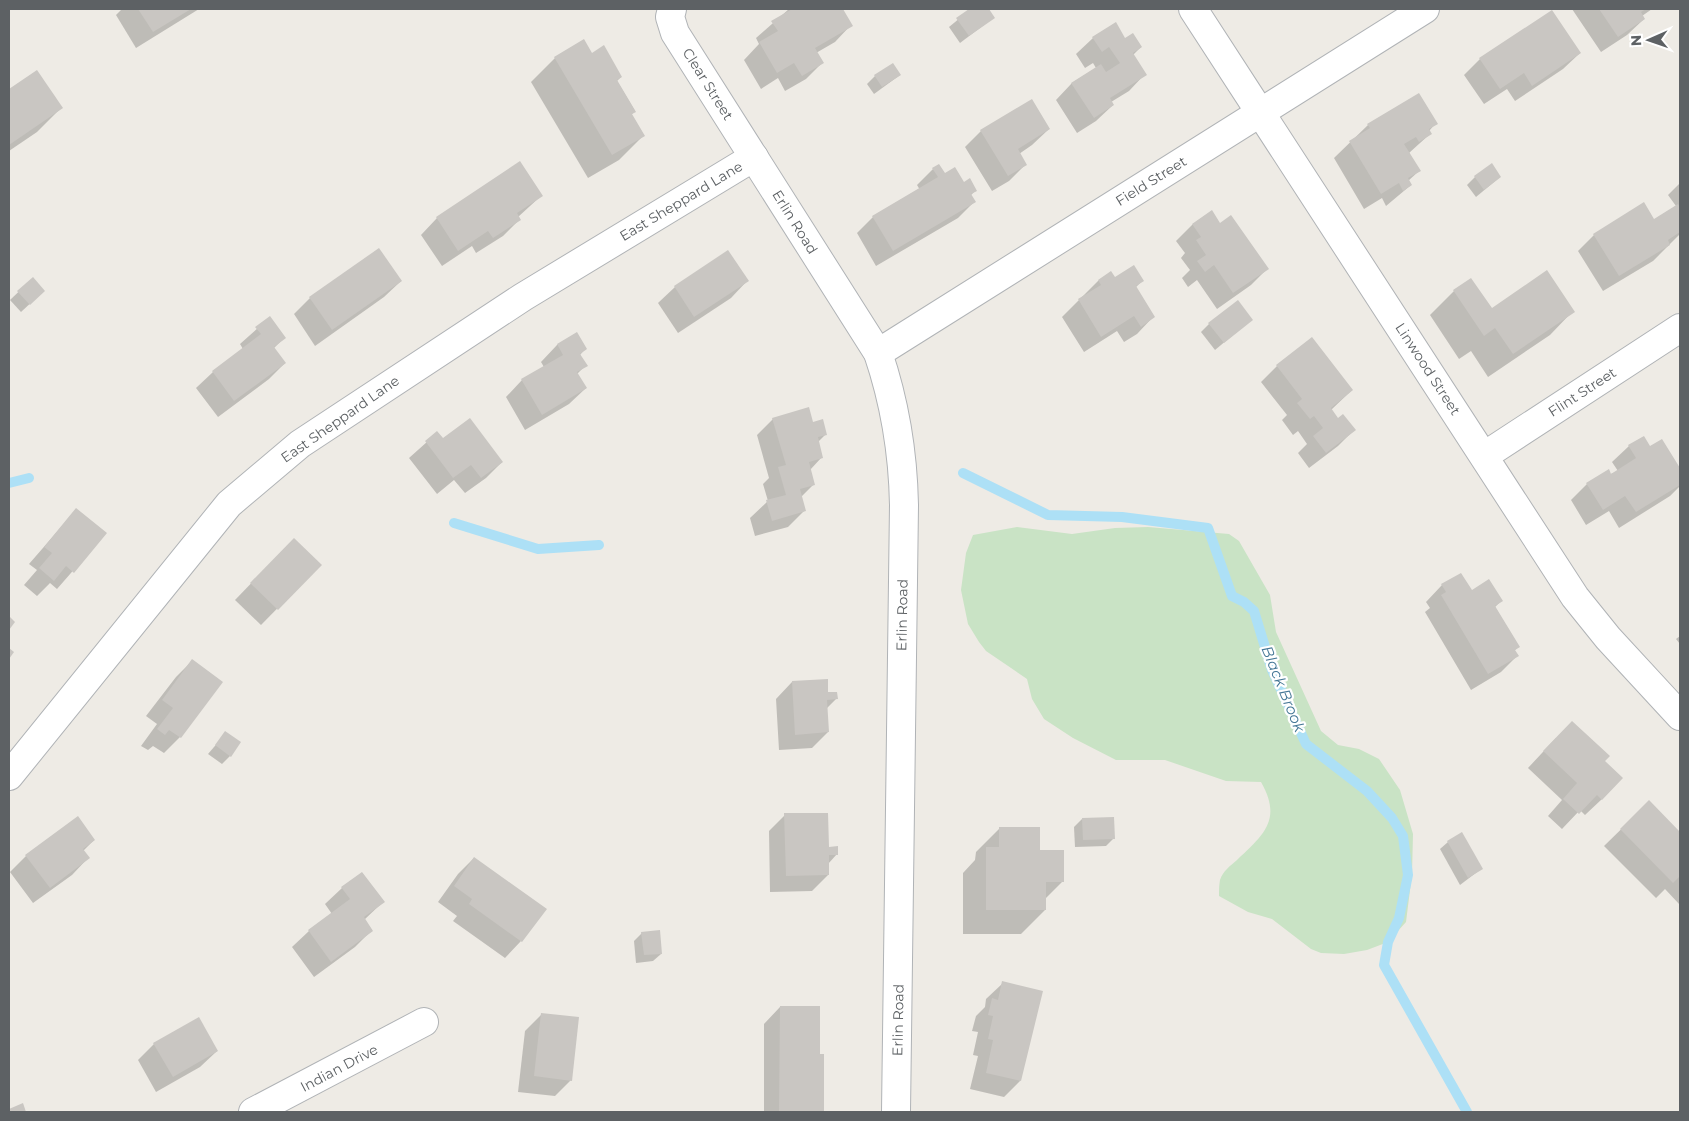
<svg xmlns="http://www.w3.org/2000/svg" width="1689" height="1121" font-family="Montserrat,sans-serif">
<rect width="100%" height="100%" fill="#eeebe5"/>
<!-- green -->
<path fill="#c9e3c5" d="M1017,527l55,7 43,-6 33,-1 81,7 10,7 31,54 6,37 45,99 17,14 21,4 20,10 21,31 13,44 -1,40 -6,48 -18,20 -21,8 -23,4 -23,-1 -10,-4 -39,-30 -24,-7 -29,-16c0,-5 0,-11 1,-16 3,-9 10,-14 17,-20 28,-26 45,-41 24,-78l-35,-1 -61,-21h-49l-43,-22 -29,-19 -12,-20 -5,-20 -41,-28 -7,-9 -11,-18 -7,-34 5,-37 7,-18z"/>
<!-- shadow -->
<g fill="#0003">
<polygon points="122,9 199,9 136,48 116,15"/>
<polygon points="789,9 841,9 851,25 835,42 816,53 822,63 806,79 785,91 778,78 761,89 744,60 759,44 756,38"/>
<polygon points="971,9 987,9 993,18 960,43 949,27"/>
<polygon points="1572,9 1652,9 1642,16 1644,19 1627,35 1601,52"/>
<polygon points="1115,24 1124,39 1141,47 1133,55 1145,74 1129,91 1111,102 1113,105 1096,121 1077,133 1056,100 1072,83 1096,68 1093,63 1085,68 1076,54 1093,38"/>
<polygon points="1580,53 1563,69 1515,101 1507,89 1484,104 1464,75 1480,59"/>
<polygon points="592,54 621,77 617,81 635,111 631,115 643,136 619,160 588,178 531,82 555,58"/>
<polygon points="37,72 61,108 37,132 9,151 9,91"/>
<polygon points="900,75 874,94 867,84 875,76"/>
<polygon points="1436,123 1429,131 1430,134 1409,153 1419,171 1408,181 1411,185 1386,206 1382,198 1364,209 1334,158 1368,125"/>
<polygon points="1049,129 1032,145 1019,154 1026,164 1009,181 992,191 965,147 981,131"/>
<polygon points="933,169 976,190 970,196 974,202 958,218 876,266 857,233 873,217 920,190 917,185"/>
<polygon points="1475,177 1500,177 1476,197 1467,185"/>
<polygon points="1680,183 1680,234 1653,261 1603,291 1578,251 1594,235 1653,221 1676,206 1668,195"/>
<polygon points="541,196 518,217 519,220 503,236 476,253 472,246 442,266 421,235 437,218"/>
<polygon points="1211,212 1220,225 1267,269 1251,285 1217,309 1197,280 1188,287 1182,278 1190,270 1181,258 1185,253 1176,241 1192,225"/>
<polygon points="379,250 401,281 384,297 315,346 294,314 310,298"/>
<polygon points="727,252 747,281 731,298 678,333 658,303 675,287"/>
<polygon points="1111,273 1114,278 1142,281 1135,288 1153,317 1137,334 1124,342 1117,331 1084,352 1062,317 1098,281"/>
<polygon points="32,279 35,299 21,312 10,300"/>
<polygon points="1471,280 1492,309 1573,311 1550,335 1488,377 1471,351 1459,359 1430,315 1454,291"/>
<polygon points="269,318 284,338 274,348 285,363 269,379 218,417 196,388 213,372 243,349 240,344"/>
<polygon points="1251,320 1215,350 1201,332 1209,324"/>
<polygon points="577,334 585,349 580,355 586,365 577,374 586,388 569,404 525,430 506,397 522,380 544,367 541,362 557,345"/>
<polygon points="1277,366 1352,390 1331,410 1338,420 1354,430 1338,446 1309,468 1298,453 1307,444 1298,431 1293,435 1282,420 1287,415 1261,382"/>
<polygon points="773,419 826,434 818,442 822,457 810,470 814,484 801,497 804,511 788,527 755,536 750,518 768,501 763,484 769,478 757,435"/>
<polygon points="437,433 443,440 502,462 486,478 465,493 454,480 437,494 409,458"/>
<polygon points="1643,437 1650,448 1662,441 1680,470 1680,486 1670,496 1619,528 1609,511 1586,525 1571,500 1587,484 1618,471 1612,462 1629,446"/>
<polygon points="76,510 105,534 57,589 50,583 37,596 24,585 37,570 29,564"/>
<polygon points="294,539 320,565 261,625 235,600"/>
<polygon points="1461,574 1471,592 1501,601 1495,607 1518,647 1514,651 1517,656 1501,672 1471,690 1425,612 1430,608 1426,602 1442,585"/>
<polygon points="1680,636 1680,644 1676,639"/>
<polygon points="192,661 221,682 180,737 164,753 153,746 148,750 141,746 157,724 146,716 176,677"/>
<polygon points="792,682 836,699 826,709 828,732 812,748 779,750 776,699"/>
<polygon points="226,733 230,756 222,764 208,754"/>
<polygon points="1556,738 1604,761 1602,799 1585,815 1580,810 1562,829 1548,816 1562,800 1528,768"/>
<polygon points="1649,802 1680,834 1680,905 1665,889 1656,898 1604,846"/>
<polygon points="785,815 837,854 828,864 828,875 812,891 770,892 769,831"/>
<polygon points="1082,819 1114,838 1106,846 1075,847 1074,827"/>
<polygon points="1000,828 1039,852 1063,881 1045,899 1045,910 1021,934 963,934 963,873 975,860 976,852"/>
<polygon points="94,840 83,851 88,858 72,875 33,903 10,872 26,856"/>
<polygon points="1448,842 1481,869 1460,885 1440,849"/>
<polygon points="474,858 521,941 505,958 453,921 457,916 438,902 458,874"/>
<polygon points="362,873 383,902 364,920 372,930 355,947 314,977 292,947 309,931 332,914 325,904 342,888"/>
<polygon points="642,933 661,954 653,961 636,963 634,941"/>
<polygon points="1003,983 1020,1081 1004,1097 970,1089 978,1056 973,1055 978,1032 972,1031 976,1016 985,1007 986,999"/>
<polygon points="780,1007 819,1055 822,1055 822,1112 764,1112 764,1024"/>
<polygon points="541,1015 571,1080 555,1096 518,1092 525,1031"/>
<polygon points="154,1044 217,1051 200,1067 156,1092 138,1060"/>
</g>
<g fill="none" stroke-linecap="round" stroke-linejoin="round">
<!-- stream -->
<g stroke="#ade0f6" stroke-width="10">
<polyline points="963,473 1048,515 1122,517 1208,528 1232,596 1244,602 1254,611 1272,670 1306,744 1367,791 1392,818 1403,836 1408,875 1399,918 1388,942 1384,965 1467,1112"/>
<polyline points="9,483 29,478"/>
<polyline points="454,523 538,549 599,545"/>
</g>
</g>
<!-- building -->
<g fill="#c9c6c2">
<polygon points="138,9 191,9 153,32"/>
<polygon points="792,9 843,9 853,26 815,48 824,63 802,76 794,63 777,73 759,42 778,31 771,21"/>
<polygon points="969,9 989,9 995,18 969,36 956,18"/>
<polygon points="1599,9 1646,9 1641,12 1645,19 1618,37"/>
<polygon points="1552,10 1581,53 1532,86 1524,73 1500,89 1479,58"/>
<polygon points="1116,22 1125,38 1133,33 1142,47 1133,53 1147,75 1110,98 1114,105 1094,118 1071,83 1101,64 1106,72 1120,63 1109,47 1102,52 1092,37"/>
<polygon points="584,39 592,53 604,45 622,77 617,80 636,112 632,114 645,136 612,155 554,57"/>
<polygon points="893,63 901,75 882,87 874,75"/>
<polygon points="37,70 63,108 9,145 9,89"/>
<polygon points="1419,93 1438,124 1429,129 1432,134 1419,142 1416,137 1404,144 1421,171 1408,178 1412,185 1403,191 1399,183 1381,194 1349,141 1370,128 1367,124"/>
<polygon points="1032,99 1050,129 1018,149 1027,165 1008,176 980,130"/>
<polygon points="520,161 543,196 517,213 521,220 493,238 488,231 458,251 436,217"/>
<polygon points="1492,163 1501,177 1484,190 1474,176"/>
<polygon points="939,164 945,173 955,167 964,182 970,178 977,191 971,194 976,202 893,251 872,216 938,177 932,168"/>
<polygon points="1644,202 1654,219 1678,204 1680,208 1680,232 1668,240 1670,245 1619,276 1593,234"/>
<polygon points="1212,210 1220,223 1231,215 1269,269 1233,293 1214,265 1205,272 1197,261 1206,255 1196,240 1201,237 1192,224"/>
<polygon points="379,248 402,281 332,330 309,297"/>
<polygon points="728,250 749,281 694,317 674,286"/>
<polygon points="1134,265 1144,281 1136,286 1155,317 1141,327 1134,316 1101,337 1078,299 1101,285 1098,280 1111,271 1115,277"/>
<polygon points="1547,270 1575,312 1513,354 1495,328 1484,336 1453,290 1471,278 1492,308"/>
<polygon points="33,277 45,291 30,305 17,291"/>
<polygon points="1238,300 1253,320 1224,343 1208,323"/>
<polygon points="270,316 286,338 274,347 286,363 234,401 212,371 261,334 255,327"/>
<polygon points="577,332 587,349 580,354 588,366 577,372 587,388 542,415 521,379 563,355 557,344"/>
<polygon points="1312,337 1353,390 1331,408 1338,418 1343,414 1356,430 1326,453 1313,436 1323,428 1314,416 1310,419 1297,403 1302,399 1276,365"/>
<polygon points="809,407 813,422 823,419 827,435 818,437 823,458 809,462 815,485 800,489 806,511 772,521 766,500 786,495 778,467 786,465 772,418"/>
<polygon points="470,418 503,462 481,478 471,465 453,478 425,441 437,431 443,438"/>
<polygon points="1644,436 1650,446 1662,439 1680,468 1680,485 1636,512 1625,496 1603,510 1586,483 1609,469 1611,474 1636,458 1628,445"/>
<polygon points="76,508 107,533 74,573 66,566 54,581 39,568 52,553 44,547"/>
<polygon points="294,538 322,565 278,610 250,583"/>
<polygon points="1461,573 1472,590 1489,579 1503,601 1495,606 1520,647 1515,650 1519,656 1488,674 1441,595 1446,592 1441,584"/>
<polygon points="9,616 15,622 9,630"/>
<polygon points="9,648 14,652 9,659"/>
<polygon points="192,659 223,682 181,738 169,730 165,735 157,729 173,708 162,700"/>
<polygon points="828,679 828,692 837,692 838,699 827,700 829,732 795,735 792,681"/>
<polygon points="1572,721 1610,756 1605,761 1623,778 1602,800 1597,795 1579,814 1563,799 1577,783 1543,751"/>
<polygon points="225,731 241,742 231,757 215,745"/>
<polygon points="1649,800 1680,832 1680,876 1673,883 1620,829"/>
<polygon points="784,813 828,813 829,847 838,846 838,855 829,855 829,875 786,876"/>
<polygon points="78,816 95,840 83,849 90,858 50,888 25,855"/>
<polygon points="1114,817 1115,839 1083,840 1082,818"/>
<polygon points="999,827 1040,827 1040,850 1064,850 1064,882 1046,882 1046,910 986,910 986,847 999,847"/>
<polygon points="1462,832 1483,869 1468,878 1447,841"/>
<polygon points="474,857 547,909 522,942 469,904 472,899 454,886"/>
<polygon points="362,872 385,902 364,917 373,931 331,962 308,930 350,899 341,887"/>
<polygon points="660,930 662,954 644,955 641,932"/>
<polygon points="1002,981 1043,991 1021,1081 986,1073 993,1040 988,1039 993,1016 988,1015 992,998 998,1000"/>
<polygon points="780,1006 820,1006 820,1054 824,1054 824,1112 779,1112"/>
<polygon points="541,1013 579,1017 572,1081 534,1076"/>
<polygon points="199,1017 218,1051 173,1077 153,1043"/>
<polygon points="23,1103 26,1112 9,1112 9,1109"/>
</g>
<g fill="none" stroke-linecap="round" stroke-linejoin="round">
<defs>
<g id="minor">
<path d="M672,9l-2,8 5,16 203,320c17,50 25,99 26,152l-8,607"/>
<polyline points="1193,9 1575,597 1608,638 1680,716"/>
<polyline points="878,353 1425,9"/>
<polyline points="1484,456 1680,328"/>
<polyline points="9,776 229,504 300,444 523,297 754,157"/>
<polyline points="253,1112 424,1022"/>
</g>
</defs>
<!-- minor casing -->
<use href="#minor" stroke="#b0b3b6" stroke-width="30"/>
<!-- minor -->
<use href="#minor" stroke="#fff" stroke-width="28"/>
</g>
<g text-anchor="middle" stroke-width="4.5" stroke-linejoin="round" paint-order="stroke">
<!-- street labels -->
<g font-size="14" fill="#5d6164" stroke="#fff">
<text transform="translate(708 84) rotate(58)" y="5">Clear Street</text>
<text transform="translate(1151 181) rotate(-32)" y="5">Field Street</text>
<text transform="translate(681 201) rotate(-31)" y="5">East Sheppard Lane</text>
<text transform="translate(795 222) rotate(58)" y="5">Erlin Road</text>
<text transform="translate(1428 369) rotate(57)" y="5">Linwood Street</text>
<text transform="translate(1582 392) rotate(-33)" y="5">Flint Street</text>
<text transform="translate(340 419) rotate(-35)" y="5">East Sheppard Lane</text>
<text transform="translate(902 615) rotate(-89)" y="5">Erlin Road</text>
<text transform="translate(898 1020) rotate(-89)" y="5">Erlin Road</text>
<text transform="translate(339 1068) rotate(-28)" y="5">Indian Drive</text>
</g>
<!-- water labels -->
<g font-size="15" font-style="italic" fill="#457796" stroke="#fff">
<text transform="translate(1283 689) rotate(68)" y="5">Black Brook</text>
</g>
</g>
<!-- border -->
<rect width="1689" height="1121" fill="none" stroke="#5d6164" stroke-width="20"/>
<!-- north arrow -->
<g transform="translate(1649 40) rotate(268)" stroke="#ffffff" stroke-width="4" paint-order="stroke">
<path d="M0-4L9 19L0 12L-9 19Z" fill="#5d6164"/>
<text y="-8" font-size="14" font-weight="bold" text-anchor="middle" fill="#5d6164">N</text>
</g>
</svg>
